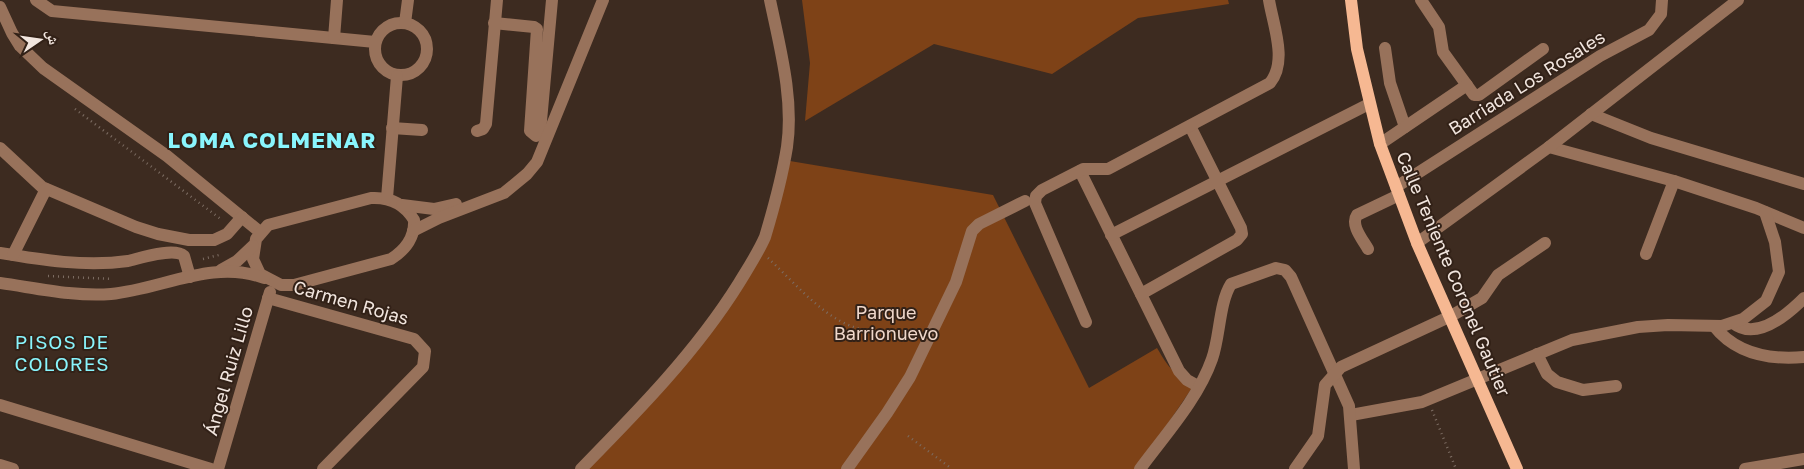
<svg xmlns="http://www.w3.org/2000/svg" width="1804" height="469" font-family="'Golos Text','Noto Naskh Arabic',sans-serif">
<rect width="100%" height="100%" fill="#3d2b20"/>
<!-- green -->
<g fill="#7e4217">
<polygon points="802,0 1228,0 1229,4 1138,18 1052,74 934,44 805,121 810,63"/>
<path d="M784,160l209,35 96,193 68,-40c12,20 16,27 39,34l-59,87h-555l82,-88 86,-111z"/>
</g>
<g fill="none" stroke-linecap="round" stroke-linejoin="round">
<!-- path -->
<g stroke="#7d6d63" stroke-width="2.5" stroke-dasharray="1 4" stroke-linecap="butt">
<polyline points="75,109 222,220"/>
<path d="M768,258c23,21 53,57 83,68 20,8 44,8 65,11"/>
<polyline points="203,259 219,255"/>
<polyline points="48,276 112,279"/>
<polyline points="1432,410 1456,469"/>
<polyline points="908,436 952,469"/>
</g>
<!-- minor -->
<g stroke="#98725b" stroke-width="12">
<polyline points="36,0 52,11 375,42"/>
<polyline points="1421,0 1439,27 1443,52 1474,95 1479,95 1543,49"/>
<polyline points="0,7 12,33 20,46 43,68 167,156 260,232"/>
<circle cx="401" cy="49" r="26"/>
<polyline points="405,23 408,0"/>
<polyline points="494,23 534,27 537,29 530,131 536,136 540,132 552,0"/>
<polyline points="334,38 337,0"/>
<polyline points="1385,48 1390,83 1405,127"/>
<polyline points="1591,114 1651,138 1804,184"/>
<polyline points="392,128 422,130"/>
<polyline points="477,131 483,129 486,124 497,0"/>
<polyline points="1380,144 1467,85"/>
<polyline points="1549,147 1674,181 1756,208 1804,228"/>
<polyline points="0,148 42,187 136,227 158,234 189,240 214,240 227,234 242,217"/>
<polyline points="1080,171 1179,371 1187,380 1198,386"/>
<polyline points="1396,187 1600,56 1649,30 1661,14 1662,0"/>
<path d="M371,198c18,-1 33,5 43,22 1,17 -9,30 -23,39l-97,26h-13l-21,-11 -7,-15 3,-20 12,-14z"/>
<polyline points="387,198 397,76"/>
<polyline points="402,205 434,209 456,204"/>
<polyline points="413,231 439,218 504,193 527,174 537,162 603,0"/>
<polyline points="1111,235 1369,104"/>
<polyline points="1417,243 1549,147 1738,0"/>
<path d="M1368,249c-5,-9 -18,-24 -11,-34l42,-20"/>
<path d="M0,253c41,7 86,14 128,8 13,-3 46,-14 56,-5l6,21"/>
<polyline points="1646,254 1674,181"/>
<polyline points="13,255 46,189"/>
<polyline points="221,270 237,261 253,246"/>
<path d="M0,283c36,5 75,14 111,11 51,-5 102,-35 153,-16"/>
<polyline points="1141,294 1237,240 1242,234 1241,228 1190,126"/>
<polyline points="268,298 414,339 425,351 423,367 323,469"/>
<path d="M1086,322l-51,-119 1,-7 6,-6 41,-21h25l162,-86c18,-22 3,-58 -1,-83"/>
<path d="M1733,323c23,18 54,-8 71,-25"/>
<path d="M1714,326c22,28 56,34 90,31"/>
<polyline points="1537,354 1547,374 1557,382 1583,390 1616,386"/>
<polyline points="0,405 211,469"/>
<polyline points="1351,415 1422,402 1572,340 1638,327 1668,325 1722,326 1743,319 1766,301 1779,272 1775,242 1765,212"/>
<polyline points="0,465 13,469"/>
<polyline points="218,469 270,292"/>
<path d="M581,469c57,-58 115,-117 158,-186 9,-15 19,-30 26,-46 9,-30 17,-59 22,-90 7,-48 -7,-99 -17,-147"/>
<polyline points="847,469 887,413 910,377 956,282 972,231 979,224 1025,201"/>
<path d="M1140,469c25,-34 58,-70 72,-110 8,-22 7,-56 19,-75l45,-16 9,2 6,7 58,129 5,63"/>
<polyline points="1295,469 1318,436 1325,385 1341,367 1451,316 1482,298 1498,275 1545,243"/>
<polyline points="1745,469 1804,459"/>
</g>
<!-- major -->
<polyline stroke="#f6b892" stroke-width="12" points="1351,0 1357,49 1380,144 1417,243 1517,469"/>
</g>
<g text-anchor="middle" stroke-width="4" stroke-linejoin="round" paint-order="stroke">
<!-- street labels -->
<g font-size="18" fill="#f2e6df" stroke="#322117">
<text transform="translate(1527 83) rotate(-32)" y="6">Barriada Los Rosales</text>
<text transform="translate(1453 274) rotate(67)" y="6">Calle Teniente Coronel Gautier</text>
<text transform="translate(351 303) rotate(16)" y="6">Carmen Rojas</text>
<text transform="translate(229 371) rotate(-74)" y="6">Ángel Ruiz Lillo</text>
</g>
<!-- park labels -->
<g font-size="18" fill="#f0d8cb" stroke="#322117">
<text x="886" y="319">Parque<tspan x="886" dy="21">Barrionuevo</tspan></text>
</g>
<!-- neighbourhood labels -->
<g font-size="19" letter-spacing="1" fill="#89f5fd" stroke="#322117">
<text x="62" y="349">PISOS DE<tspan x="62" dy="22">COLORES</tspan></text>
</g>
<!-- district labels -->
<g font-size="22" font-weight="bold" letter-spacing="1" fill="#89f5fd" stroke="#322117">
<text x="272" y="148">LOMA COLMENAR</text>
</g>
</g>
<!-- north arrow -->
<g transform="translate(40 40) rotate(77)" stroke="#322117" stroke-width="4" paint-order="stroke">
<path d="M0-4L9 19L0 12L-9 19Z" fill="#f2e6df"/>
<text y="-8" font-size="14" font-weight="bold" text-anchor="middle" fill="#f2e6df">ش</text>
</g>
</svg>
